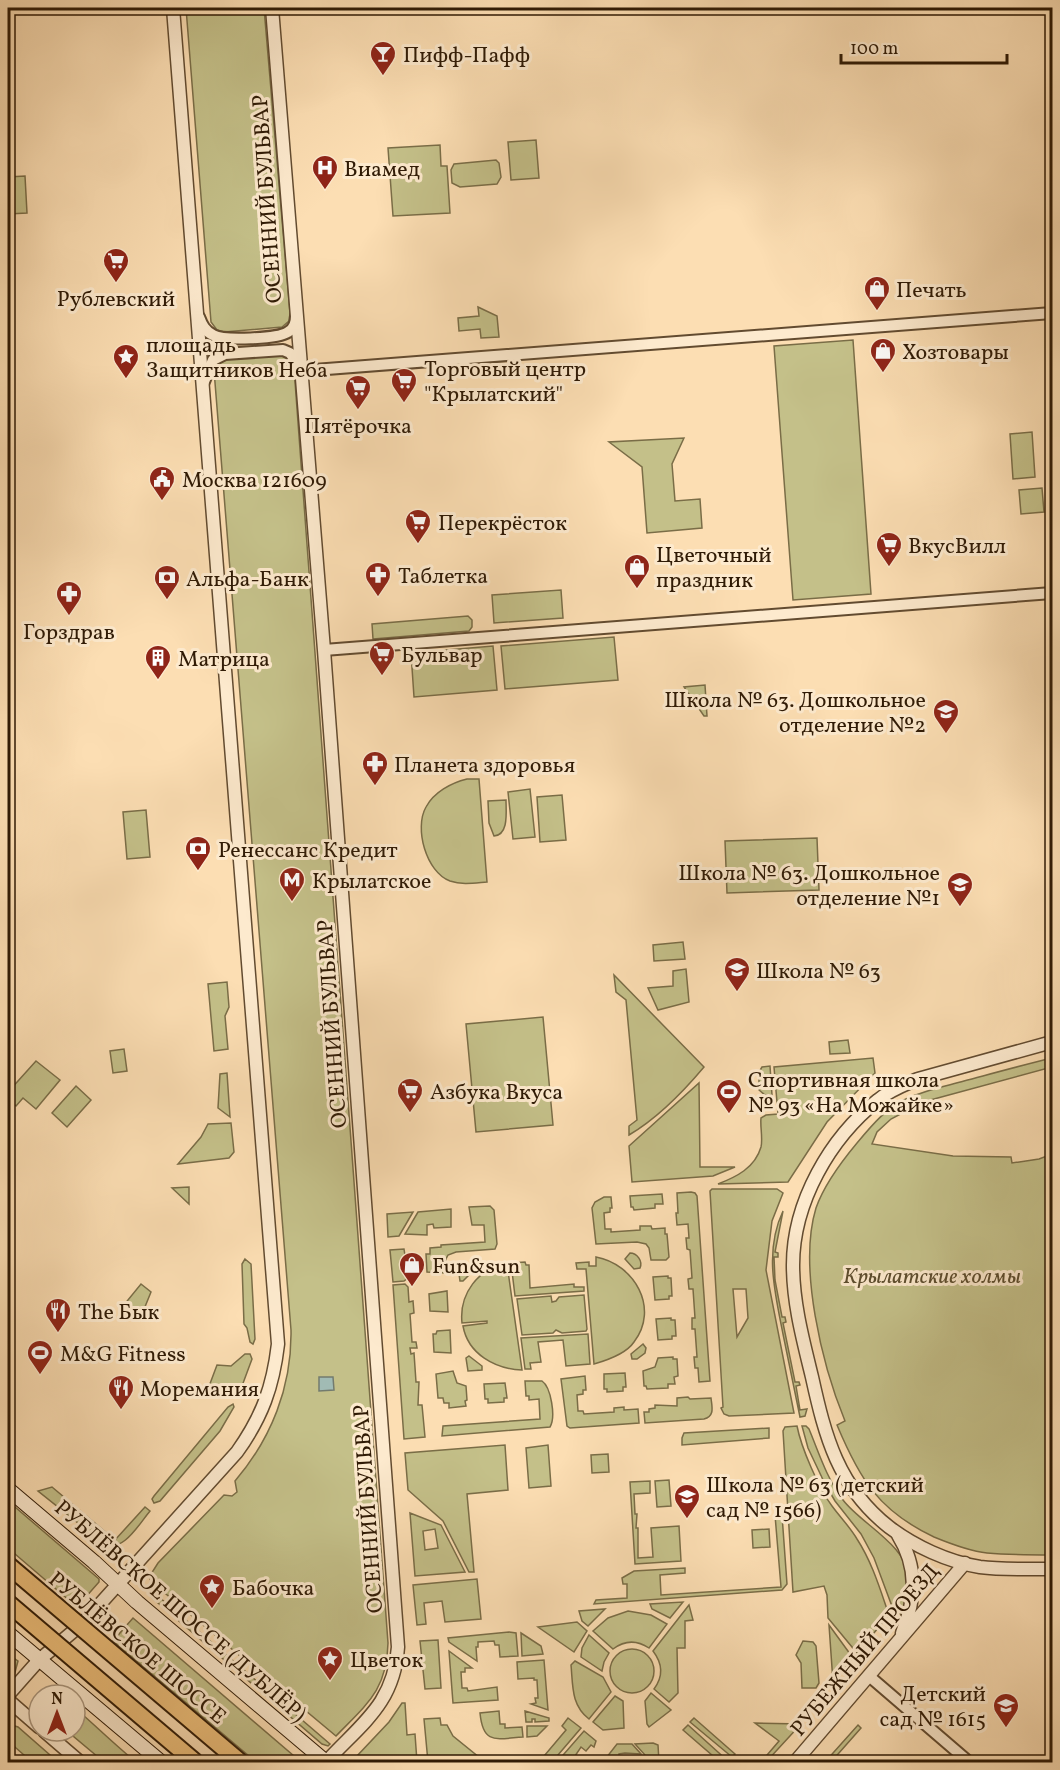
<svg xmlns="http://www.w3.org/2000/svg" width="1060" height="1770" font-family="Vollkorn,serif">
<rect width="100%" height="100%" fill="#fcdeb3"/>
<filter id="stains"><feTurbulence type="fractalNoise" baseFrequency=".00333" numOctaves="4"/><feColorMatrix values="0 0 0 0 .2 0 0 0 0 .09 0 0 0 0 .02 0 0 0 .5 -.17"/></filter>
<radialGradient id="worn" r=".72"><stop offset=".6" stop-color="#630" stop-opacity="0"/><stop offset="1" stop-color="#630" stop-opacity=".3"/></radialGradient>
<!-- green -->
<g fill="#c4c089" stroke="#7a6d47" stroke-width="1.5" fill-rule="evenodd">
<polygon points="186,8 264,8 290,313 289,321 282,327 224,332 217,330 211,322"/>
<polygon points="536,140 539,178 511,180 508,142"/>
<polygon points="440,145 441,166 447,166 450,213 393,216 388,148"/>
<polygon points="496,160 499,163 501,177 497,184 460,187 452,183 451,170 454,164"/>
<polygon points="25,176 27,213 8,214 8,177"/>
<polygon points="478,307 497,316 499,337 481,338 480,329 459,331 458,318 479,316"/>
<polygon points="853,340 871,594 793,600 774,346"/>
<path d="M276,354l10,2 8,12 94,1275c-1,47 -21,61 -52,93l-182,-152 -4,-5 1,-5 7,-11 66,-68 8,1 5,-4 -2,-11c36,-42 57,-94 56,-151l-77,-960 3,-7 5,-3z"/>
<polygon points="1032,432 1035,477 1013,479 1010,434"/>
<polygon points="684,438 672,464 675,501 700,499 702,528 647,533 642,467 609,442"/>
<polygon points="1042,488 1044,512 1021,514 1019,490"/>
<polygon points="561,590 563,618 494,623 492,595"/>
<polygon points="468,616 472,620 472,627 469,631 373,639 372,624"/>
<polygon points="614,637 618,680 505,689 501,646"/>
<polygon points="493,646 497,690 414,697 411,653"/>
<polygon points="705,685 707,716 704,716 684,687"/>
<path d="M467,779h12l8,103c-13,1 -25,3 -37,-1 -24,-9 -36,-53 -24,-74 8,-15 25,-24 41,-28z"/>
<polygon points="530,789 535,837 513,839 508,792"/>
<polygon points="562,795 566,840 540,842 537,797"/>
<path d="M506,800c0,12 3,35 -12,36l-5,-13 -1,-22z"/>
<polygon points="146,810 150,857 127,859 123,812"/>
<polygon points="817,838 819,890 727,893 725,841"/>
<polygon points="683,942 685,959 654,961 653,945"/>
<polygon points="686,969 689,1002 658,1010 648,988 673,986 673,971"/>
<path d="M614,975l90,92c-21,25 -46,51 -75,68v-9l8,-6 -11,-120 -10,-8z"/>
<polygon points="227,982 229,1007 225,1016 228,1049 214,1051 208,984"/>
<polygon points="543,1017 553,1125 476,1132 466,1024"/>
<polygon points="848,1040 850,1053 830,1054 829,1042"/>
<polygon points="124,1049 127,1071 113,1073 110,1051"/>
<path d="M873,1058l2,15 -48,49 -39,60 -70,2c18,-7 37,-16 43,-37 2,-9 -1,-20 0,-29l5,-3 12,-1 -4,-47z"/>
<path d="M1052,1058v9l-129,35 -32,17 -14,13 -5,12 81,12 58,1 1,6 27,-4 13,-5v401c-21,0 -43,0 -65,-2 -18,-2 -36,-9 -53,-16 -55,-26 -74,-57 -97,-112l8,-4c-23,-56 -47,-154 -29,-213 8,-23 26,-47 41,-65 15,-18 30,-36 51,-45 18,-8 38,-12 56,-17 30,-8 59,-16 88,-23z"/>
<polygon points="36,1061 60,1080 36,1109 23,1098 16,1106 10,1101 14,1096 9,1091"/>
<polygon points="770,1066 772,1095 765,1095 759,1090 759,1072 762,1067"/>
<polygon points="227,1073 230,1117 218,1108 220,1074"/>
<polygon points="699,1083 700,1167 735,1167 713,1176 632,1182 629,1146"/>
<polygon points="76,1086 91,1100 67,1127 52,1113"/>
<polygon points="231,1123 234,1152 229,1158 178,1164 201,1137 208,1124"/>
<polygon points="189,1187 189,1204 172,1188"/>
<path d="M712,1189h65l6,4 -11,28 -6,49 28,143 -65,3 -5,-2 -3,-6 2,-1 -13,-216zM733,1289h13l2,29 -11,19z"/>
<polygon points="691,1192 695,1193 697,1196 710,1381 699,1382 698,1368 695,1368 694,1357 697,1357 695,1329 692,1329 692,1318 695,1318 693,1289 689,1289 688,1279 692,1278 690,1250 687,1249 686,1238 689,1238 688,1224 677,1225 676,1213 678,1213 677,1193"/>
<polygon points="662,1194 663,1204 655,1204 655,1208 634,1210 633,1207 631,1207 630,1196"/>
<polygon points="604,1197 611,1197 612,1208 610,1208 610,1212 604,1213 605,1229 611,1229 611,1232 640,1230 640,1226 651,1226 652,1229 665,1228 665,1234 667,1234 669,1257 666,1260 651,1260 649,1248 646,1244 637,1242 596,1244 592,1208 595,1202"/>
<polygon points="490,1206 494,1210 497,1244 495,1249 456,1252 448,1255 446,1259 445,1273 427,1272 426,1254 430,1254 430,1248 441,1247 441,1245 485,1242 484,1225 472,1225 469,1207"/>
<polygon points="451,1209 451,1227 434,1228 433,1224 427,1225 427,1235 405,1234 418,1212"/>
<path d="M783,1211l-8,41 3,1v4h-4l1,23 7,37h3l1,5 -3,1 12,59h4l1,3 -4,1 4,24 7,-1 -2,7 -5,1c-6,-28 -11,-55 -17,-83 -8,-41 -19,-83 0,-123z"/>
<polygon points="413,1212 399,1236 388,1237 387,1214"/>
<polygon points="404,1249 406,1262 409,1262 410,1274 407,1274 408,1278 404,1281 393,1282 390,1250"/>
<path d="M630,1253c7,0 13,8 10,15l-6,1 -9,-10z"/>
<path d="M596,1257c38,7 64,51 38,85 -8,12 -26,18 -40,22l-8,-95h-9l-1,-6 13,-1v4h7z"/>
<polygon points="245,1259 251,1264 255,1339 253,1344 250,1342 247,1328 244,1324 242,1264"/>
<polygon points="525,1262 526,1265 529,1265 530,1288 574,1284 574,1287 584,1287 584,1291 515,1296 511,1263"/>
<path d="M507,1264l15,106c-27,-1 -54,-16 -59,-44l24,-3v-2l-25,2c-3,-29 16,-55 45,-59z"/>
<polygon points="470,1265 473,1266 474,1270 463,1281 460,1281 458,1267"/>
<polygon points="668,1276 668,1278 671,1278 672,1296 669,1296 669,1299 655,1300 653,1277"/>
<polygon points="141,1284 151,1292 140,1319 123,1306"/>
<polygon points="405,1284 408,1287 409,1302 413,1301 414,1313 410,1314 412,1342 416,1342 417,1348 410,1348 411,1354 414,1353 416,1382 419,1382 418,1405 422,1405 425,1437 404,1439 393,1285"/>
<polygon points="447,1291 448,1312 430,1311 429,1294"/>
<polygon points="584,1295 587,1329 586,1331 562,1333 556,1330 553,1333 522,1335 517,1299 551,1296 552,1302 556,1301 559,1297"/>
<polygon points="671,1318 671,1320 675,1320 676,1336 672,1336 672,1339 658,1340 656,1319"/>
<polygon points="450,1330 451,1353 434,1352 433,1334 436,1334 437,1331"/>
<polygon points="588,1334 590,1364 566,1366 563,1340 538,1342 541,1362 530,1363 531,1369 525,1369 521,1338"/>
<polygon points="643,1344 646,1348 645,1353 637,1359 632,1359 631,1354"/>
<polygon points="245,1354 250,1354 252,1359 239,1394 232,1395 208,1389 217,1365 231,1366"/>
<polygon points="469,1356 482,1366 482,1370 468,1371 466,1358"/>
<polygon points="673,1357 673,1359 677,1359 678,1376 674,1377 675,1384 668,1384 668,1388 647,1389 646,1386 644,1386 643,1371 655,1367 658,1358"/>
<polygon points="453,1371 457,1383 466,1386 467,1400 465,1401 466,1406 449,1408 449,1403 444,1403 443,1398 438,1398 436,1374"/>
<polygon points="625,1373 626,1387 623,1387 623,1391 607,1392 607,1389 604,1389 604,1374"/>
<polygon points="585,1376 586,1390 583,1390 583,1394 577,1395 578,1411 583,1411 584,1414 614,1412 614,1408 624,1407 624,1410 638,1409 639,1423 570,1428 567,1426 561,1379"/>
<path d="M525,1381h17c9,6 14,36 8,46l-108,9 1,-10 97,-7 -1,-20 -10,1v-4h-3z"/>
<polygon points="505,1383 507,1398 504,1398 504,1402 488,1403 488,1399 485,1399 484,1384"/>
<path d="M688,1397l2,2 21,-1c1,9 4,18 -7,21l-59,4 -1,-11h5v-3l6,-1v-3l22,1v-8z"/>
<polygon points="233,1404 234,1407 220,1431 160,1501 154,1503 152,1499 154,1496 228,1407"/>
<path d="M797,1426c4,21 22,63 35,80 8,11 18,21 25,33 15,23 23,50 32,76l-32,38 -29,-35 -1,-23 -3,-9 -31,6 -10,-161 2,-4z"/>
<path d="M802,1426h4l3,3c10,24 18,50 34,71 18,24 64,45 67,79 1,11 -5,26 -8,36l-9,-6 -19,-51 -13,-24 -26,-33 -10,-17 -17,-36z"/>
<polygon points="769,1428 769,1438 682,1445 682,1438 684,1433"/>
<polygon points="505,1445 508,1490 467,1494 474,1572 469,1572 443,1521 408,1490 405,1453"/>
<polygon points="548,1445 551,1486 529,1488 526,1448"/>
<polygon points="608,1454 609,1472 592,1473 591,1455"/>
<polygon points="669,1480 671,1506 657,1507 655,1481"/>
<polygon points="650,1481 650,1493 634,1494 635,1514 637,1514 636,1528 638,1528 638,1558 653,1557 651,1528 679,1526 681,1561 635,1564 630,1482"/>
<path d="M52,1487l63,53 30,-33 5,4c-11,13 -28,44 -47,32l-65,-52z"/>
<polygon points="8,1501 99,1579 99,1582 77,1607 8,1548"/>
<path d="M410,1513l31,12 24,47 -50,4zM435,1529l3,19 -13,2 -2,-19z"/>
<polygon points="775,1515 782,1515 787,1584 782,1590 594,1604 596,1600 627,1598 627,1584 623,1584 622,1578 634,1571 685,1568 685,1573 660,1575 661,1595 781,1587"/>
<polygon points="769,1529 770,1547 753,1548 752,1530"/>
<polygon points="477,1579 481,1619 445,1622 442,1601 424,1603 426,1624 417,1625 413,1585"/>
<polygon points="156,1596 160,1598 330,1744 328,1746 322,1744 151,1597"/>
<polygon points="683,1602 670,1618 652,1609 650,1604"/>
<path d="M689,1605l4,15 -8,1v27h-8l1,45 -9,9 -15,-13c9,-12 9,-25 -1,-38z"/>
<polygon points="605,1609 588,1626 582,1621 579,1611"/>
<path d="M628,1611l23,4 16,9 -18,24c-12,-8 -24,-8 -36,1l-20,-18 15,-13z"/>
<polygon points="133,1618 301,1762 256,1762 113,1641"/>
<polygon points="577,1622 587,1631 574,1652 538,1627"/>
<polygon points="829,1625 853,1658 833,1682"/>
<polygon points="509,1632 516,1633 518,1656 500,1657 499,1645 495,1645 494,1641 478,1642 478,1647 476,1647 477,1661 449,1642 448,1638"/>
<polygon points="521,1633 541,1646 543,1654 522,1656"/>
<polygon points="589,1635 609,1653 604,1662 602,1671 581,1657 582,1648"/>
<polygon points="438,1640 441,1688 425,1689 420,1641"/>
<polygon points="803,1641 813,1642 816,1646 819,1683 816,1688 802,1688 801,1663 796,1655"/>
<circle cx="632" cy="1671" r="22"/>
<polygon points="449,1651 472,1668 465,1668 465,1672 461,1672 462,1688 467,1688 468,1691 497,1687 498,1700 453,1703"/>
<polygon points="8,1654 18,1661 14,1676 8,1669"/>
<polygon points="544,1660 548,1710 531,1704 536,1703 535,1698 538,1698 537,1680 534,1680 534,1678 518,1679 517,1662"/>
<path d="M575,1661l28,16 8,15 -22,27c-18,-14 -16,-33 -18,-54z"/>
<polygon points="651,1693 671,1710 649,1727 647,1724 645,1701"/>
<polygon points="615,1696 623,1701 624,1728 603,1730 593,1722"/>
<polygon points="402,1703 405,1703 407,1735 415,1734 417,1762 365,1762 357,1756 389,1722"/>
<path d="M75,1708c21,18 40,37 61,54h-32l-37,-31h8z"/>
<path d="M499,1711l1,13h5v4l17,-1 1,10c-27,2 -40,8 -43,-24z"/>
<polygon points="525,1711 549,1718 549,1721 535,1722 535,1719 532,1719 532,1722 526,1722"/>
<polygon points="440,1718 441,1725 447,1725 453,1736 485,1762 428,1762 424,1719"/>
<polygon points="568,1718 581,1728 552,1762 539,1762 566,1730 562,1726"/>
<polygon points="694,1718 735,1754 732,1757 738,1762 690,1722"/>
<polygon points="755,1723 801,1724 766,1762 761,1762 779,1741"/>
<polygon points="8,1724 18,1727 58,1762 32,1762 8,1741"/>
<polygon points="688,1725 729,1762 720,1762 683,1730"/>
<polygon points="858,1725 861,1728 831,1762 825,1762"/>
<polygon points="527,1726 547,1726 537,1736 527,1737"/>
<polygon points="584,1731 596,1741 594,1747 591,1745 586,1751 581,1747 575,1756 576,1757 574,1760 572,1759 569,1762 557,1762"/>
<polygon points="653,1743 658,1745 659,1762 645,1762 645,1755 635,1744"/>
<polygon points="617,1744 632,1744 641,1754 625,1753 619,1754 619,1762 603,1762"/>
</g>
<!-- water -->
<polygon fill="#a1bbb4" stroke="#737b6e" stroke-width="1.5" points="319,1377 333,1377 334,1390 319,1391"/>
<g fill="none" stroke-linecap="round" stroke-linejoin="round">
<defs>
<g id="minor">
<path d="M199,317c3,8 6,14 14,18 10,6 65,4 75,-3 6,-3 8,-9 8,-16"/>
<polyline points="301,371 1052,313"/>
<polyline points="203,384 213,360 225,354 283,350 290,353 301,368"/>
<polyline points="324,650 1052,593"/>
<polyline points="869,1676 969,1762"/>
</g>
<g id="tertiary">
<path d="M272,8l52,642 74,997c-4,57 -36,76 -72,115"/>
<path d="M1052,1042l-134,37c-14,6 -28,11 -40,21 -48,38 -85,102 -85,165 0,38 10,75 19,112 13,59 26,110 77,150 25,19 59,35 91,40 23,3 49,2 72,2"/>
<path d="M898,1535c20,32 18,64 4,98"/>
<path d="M8,1695l31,-35 43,-36 155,-172c25,-35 36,-65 41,-108l-105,-1336"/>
<polyline points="8,1700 39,1727"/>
<polyline points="44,1731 80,1762"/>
<polyline points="795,1762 965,1563"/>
</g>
<g id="secondary">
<polyline points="8,1489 94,1562 137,1602 326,1762"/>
<polyline points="8,1633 161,1762"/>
</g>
</defs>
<!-- minor casing -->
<use href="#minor" stroke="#624b30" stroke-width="14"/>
<!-- tertiary casing -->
<use href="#tertiary" stroke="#624b30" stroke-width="15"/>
<!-- secondary casing -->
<use href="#secondary" stroke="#2f1a05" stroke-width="16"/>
<!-- minor -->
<use href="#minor" stroke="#fdeace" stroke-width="10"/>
<!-- tertiary -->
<use href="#tertiary" stroke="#fdeace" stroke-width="12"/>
<!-- secondary -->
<use href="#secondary" stroke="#fdeace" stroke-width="14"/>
<defs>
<g id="primary-bridge">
<polyline points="8,1565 240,1762"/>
<polyline points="8,1603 195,1762"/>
</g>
</defs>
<!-- primary-bridge casing -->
<use href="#primary-bridge" stroke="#2f1a05" stroke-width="20" stroke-linecap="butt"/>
<!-- primary-bridge -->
<use href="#primary-bridge" stroke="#eebf7a" stroke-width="16"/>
</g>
<!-- icons -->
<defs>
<symbol id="bar-pin" viewBox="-11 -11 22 30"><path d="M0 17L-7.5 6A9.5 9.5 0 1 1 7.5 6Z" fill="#8f2418" stroke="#fdeace"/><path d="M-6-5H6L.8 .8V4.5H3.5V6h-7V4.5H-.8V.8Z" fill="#fff"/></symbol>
<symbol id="hospital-pin" viewBox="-11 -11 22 30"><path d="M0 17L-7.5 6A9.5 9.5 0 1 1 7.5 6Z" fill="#8f2418" stroke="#fdeace"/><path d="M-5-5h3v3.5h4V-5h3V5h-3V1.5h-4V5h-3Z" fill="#fff"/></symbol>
<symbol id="supermarket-pin" viewBox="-11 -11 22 30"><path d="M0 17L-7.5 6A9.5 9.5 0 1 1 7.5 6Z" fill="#8f2418" stroke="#fdeace"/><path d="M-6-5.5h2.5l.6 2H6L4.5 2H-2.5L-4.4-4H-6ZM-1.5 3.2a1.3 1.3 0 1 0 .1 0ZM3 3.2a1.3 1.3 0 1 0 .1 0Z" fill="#fff"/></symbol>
<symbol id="shop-pin" viewBox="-11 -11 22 30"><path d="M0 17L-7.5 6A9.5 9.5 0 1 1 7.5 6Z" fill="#8f2418" stroke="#fdeace"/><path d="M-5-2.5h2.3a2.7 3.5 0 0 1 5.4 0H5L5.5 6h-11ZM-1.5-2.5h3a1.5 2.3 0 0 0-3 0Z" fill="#fff"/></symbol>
<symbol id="sight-pin" viewBox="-11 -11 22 30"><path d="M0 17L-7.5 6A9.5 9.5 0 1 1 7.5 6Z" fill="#8f2418" stroke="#fdeace"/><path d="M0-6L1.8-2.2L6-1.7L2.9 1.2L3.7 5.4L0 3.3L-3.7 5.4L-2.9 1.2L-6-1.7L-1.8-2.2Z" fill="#fff"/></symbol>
<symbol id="civic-pin" viewBox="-11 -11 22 30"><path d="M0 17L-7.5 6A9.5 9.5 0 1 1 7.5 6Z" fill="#8f2418" stroke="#fdeace"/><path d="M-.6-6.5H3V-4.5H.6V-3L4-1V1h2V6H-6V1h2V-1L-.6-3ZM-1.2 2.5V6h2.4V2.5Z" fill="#fff"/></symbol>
<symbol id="pharmacy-pin" viewBox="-11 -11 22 30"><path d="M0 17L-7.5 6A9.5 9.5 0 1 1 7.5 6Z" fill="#8f2418" stroke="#fdeace"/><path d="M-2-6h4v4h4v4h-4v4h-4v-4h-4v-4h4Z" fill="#fff"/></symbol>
<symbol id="bank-pin" viewBox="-11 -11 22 30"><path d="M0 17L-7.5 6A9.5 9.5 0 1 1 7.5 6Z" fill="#8f2418" stroke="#fdeace"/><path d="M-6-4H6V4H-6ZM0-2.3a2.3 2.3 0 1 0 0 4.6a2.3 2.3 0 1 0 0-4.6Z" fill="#fff"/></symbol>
<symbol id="building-pin" viewBox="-11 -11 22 30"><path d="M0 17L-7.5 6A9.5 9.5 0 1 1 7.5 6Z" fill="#8f2418" stroke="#fdeace"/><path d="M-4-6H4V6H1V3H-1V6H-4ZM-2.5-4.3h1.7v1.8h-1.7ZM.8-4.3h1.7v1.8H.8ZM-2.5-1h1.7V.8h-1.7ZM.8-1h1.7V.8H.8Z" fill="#fff"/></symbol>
<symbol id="school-pin" viewBox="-11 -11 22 30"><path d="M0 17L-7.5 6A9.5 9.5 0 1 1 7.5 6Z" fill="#8f2418" stroke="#fdeace"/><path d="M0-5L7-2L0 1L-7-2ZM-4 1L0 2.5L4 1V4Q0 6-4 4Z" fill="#fff"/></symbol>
<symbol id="metro-pin" viewBox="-11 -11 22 30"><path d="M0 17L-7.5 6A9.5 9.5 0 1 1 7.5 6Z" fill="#8f2418" stroke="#fdeace"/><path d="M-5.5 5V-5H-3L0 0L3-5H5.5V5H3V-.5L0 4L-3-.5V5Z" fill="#fff"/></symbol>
<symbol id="stadium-pin" viewBox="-11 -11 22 30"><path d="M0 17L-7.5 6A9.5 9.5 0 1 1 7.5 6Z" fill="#8f2418" stroke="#fdeace"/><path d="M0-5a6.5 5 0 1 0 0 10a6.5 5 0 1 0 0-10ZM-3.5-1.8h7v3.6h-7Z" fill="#fff"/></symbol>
<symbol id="restaurant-pin" viewBox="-11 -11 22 30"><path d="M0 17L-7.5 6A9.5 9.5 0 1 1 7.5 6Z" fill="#8f2418" stroke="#fdeace"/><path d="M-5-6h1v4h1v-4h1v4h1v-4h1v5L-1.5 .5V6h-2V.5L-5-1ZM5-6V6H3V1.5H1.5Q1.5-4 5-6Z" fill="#fff"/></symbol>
</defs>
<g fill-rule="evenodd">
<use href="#bar-pin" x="368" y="39" width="30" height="40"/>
<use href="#hospital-pin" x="310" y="153" width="30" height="40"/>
<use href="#supermarket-pin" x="101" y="246" width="30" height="40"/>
<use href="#shop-pin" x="862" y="274" width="30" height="40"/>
<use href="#shop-pin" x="868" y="336" width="30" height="40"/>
<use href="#sight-pin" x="111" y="342" width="30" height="40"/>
<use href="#supermarket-pin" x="389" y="366" width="30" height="40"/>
<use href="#supermarket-pin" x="343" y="373" width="30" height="40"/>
<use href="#civic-pin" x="147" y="464" width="30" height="40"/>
<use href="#supermarket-pin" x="403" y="507" width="30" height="40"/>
<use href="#supermarket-pin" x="874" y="530" width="30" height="40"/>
<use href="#shop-pin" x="622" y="552" width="30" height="40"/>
<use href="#pharmacy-pin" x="363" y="560" width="30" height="40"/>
<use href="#bank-pin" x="152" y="563" width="30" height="40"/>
<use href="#pharmacy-pin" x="54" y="579" width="30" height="40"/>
<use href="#supermarket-pin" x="367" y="639" width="30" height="40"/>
<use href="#building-pin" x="143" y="643" width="30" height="40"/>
<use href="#school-pin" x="931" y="697" width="30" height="40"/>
<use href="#pharmacy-pin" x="360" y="749" width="30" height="40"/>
<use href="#bank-pin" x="183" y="834" width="30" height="40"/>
<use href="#metro-pin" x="277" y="865" width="30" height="40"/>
<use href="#school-pin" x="945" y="870" width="30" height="40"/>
<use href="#school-pin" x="722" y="955" width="30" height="40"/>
<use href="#supermarket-pin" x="395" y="1076" width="30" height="40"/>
<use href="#stadium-pin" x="714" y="1077" width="30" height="40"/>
<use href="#shop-pin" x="397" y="1250" width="30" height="40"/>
<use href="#restaurant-pin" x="43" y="1296" width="30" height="40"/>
<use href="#stadium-pin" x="25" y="1338" width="30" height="40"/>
<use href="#restaurant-pin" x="106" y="1373" width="30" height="40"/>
<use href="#school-pin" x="672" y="1482" width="30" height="40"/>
<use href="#sight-pin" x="197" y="1572" width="30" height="40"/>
<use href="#sight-pin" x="315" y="1644" width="30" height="40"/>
<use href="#school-pin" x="991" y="1691" width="30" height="40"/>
</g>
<g text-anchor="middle" stroke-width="6" stroke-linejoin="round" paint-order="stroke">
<!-- poi labels -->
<g font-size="22" fill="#2f1a05" stroke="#fdeace" text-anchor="start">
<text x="403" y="62">Пифф-Пафф</text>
<text x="344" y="176">Виамед</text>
<text x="896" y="297">Печать</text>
<text x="116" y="306" text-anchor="middle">Рублевский</text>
<text x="146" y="352">площадь<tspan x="146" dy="25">Защитников Неба</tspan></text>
<text x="902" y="359">Хозтовары</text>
<text x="424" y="376">Торговый центр<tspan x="424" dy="25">"Крылатский"</tspan></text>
<text x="358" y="433" text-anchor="middle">Пятёрочка</text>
<text x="182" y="487">Москва 121609</text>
<text x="438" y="530">Перекрёсток</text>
<text x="908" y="553">ВкусВилл</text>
<text x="656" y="562">Цветочный<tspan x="656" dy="25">праздник</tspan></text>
<text x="398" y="583">Таблетка</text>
<text x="186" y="586">Альфа-Банк</text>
<text x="69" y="639" text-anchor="middle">Горздрав</text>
<text x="401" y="662">Бульвар</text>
<text x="178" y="666">Матрица</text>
<text x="926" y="707" text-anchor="end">Школа № 63. Дошкольное<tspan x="926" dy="25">отделение №2</tspan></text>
<text x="394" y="772">Планета здоровья</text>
<text x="218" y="857">Ренессанс Кредит</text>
<text x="940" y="880" text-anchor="end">Школа № 63. Дошкольное<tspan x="940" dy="25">отделение №1</tspan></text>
<text x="312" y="888">Крылатское</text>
<text x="756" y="978">Школа № 63</text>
<text x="748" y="1087">Спортивная школа<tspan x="748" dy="25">№ 93 «На Можайке»</tspan></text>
<text x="430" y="1099">Азбука Вкуса</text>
<text x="432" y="1273">Fun&amp;sun</text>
<text x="78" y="1319">The Бык</text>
<text x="60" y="1361">M&amp;G Fitness</text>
<text x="140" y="1396">Моремания</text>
<text x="706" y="1492">Школа № 63 (детский<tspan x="706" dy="25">сад № 1566)</tspan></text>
<text x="232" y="1595">Бабочка</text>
<text x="350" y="1667">Цветок</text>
<text x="986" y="1701" text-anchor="end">Детский<tspan x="986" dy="25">сад № 1615</tspan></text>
</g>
<!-- street labels -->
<g font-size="22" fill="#2f1a05" stroke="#fdeace">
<text transform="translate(266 199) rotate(-94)" y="8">ОСЕННИЙ БУЛЬВАР</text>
<text transform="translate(331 1024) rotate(-94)" y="8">ОСЕННИЙ БУЛЬВАР</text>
<text transform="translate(367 1509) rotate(-94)" y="8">ОСЕННИЙ БУЛЬВАР</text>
<text transform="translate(181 1610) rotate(41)" y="8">РУБЛЁВСКОЕ ШОССЕ (ДУБЛЁР)</text>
<text transform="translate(138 1647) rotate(40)" y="8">РУБЛЁВСКОЕ ШОССЕ</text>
<text transform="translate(864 1649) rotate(-50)" y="8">РУБЕЖНЫЙ ПРОЕЗД</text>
</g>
<!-- park labels -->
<g font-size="22" font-style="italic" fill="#5c4c2d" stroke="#fdeace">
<text x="932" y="1283">Крылатские холмы</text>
</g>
</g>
<!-- margin -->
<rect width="1060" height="1770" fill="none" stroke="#fcdeb3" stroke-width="30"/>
<rect x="9" y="9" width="1042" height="1752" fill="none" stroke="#2f1a05" stroke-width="3"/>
<rect x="15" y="15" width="1030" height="1740" fill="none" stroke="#2f1a05" stroke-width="1.5"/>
<!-- north arrow -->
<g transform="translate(57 1713)"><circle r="28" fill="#fdeace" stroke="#ab977e" stroke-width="1.5"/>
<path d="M0-4.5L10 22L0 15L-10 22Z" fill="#8f2418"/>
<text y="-9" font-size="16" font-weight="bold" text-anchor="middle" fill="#2f1a05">N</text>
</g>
<!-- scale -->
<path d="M841 54v9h166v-9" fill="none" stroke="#2f1a05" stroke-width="3"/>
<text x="850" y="54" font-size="18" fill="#2f1a05" stroke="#fdeace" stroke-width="4.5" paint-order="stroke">100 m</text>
<rect width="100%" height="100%" filter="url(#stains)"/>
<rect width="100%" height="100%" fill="url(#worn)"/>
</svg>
